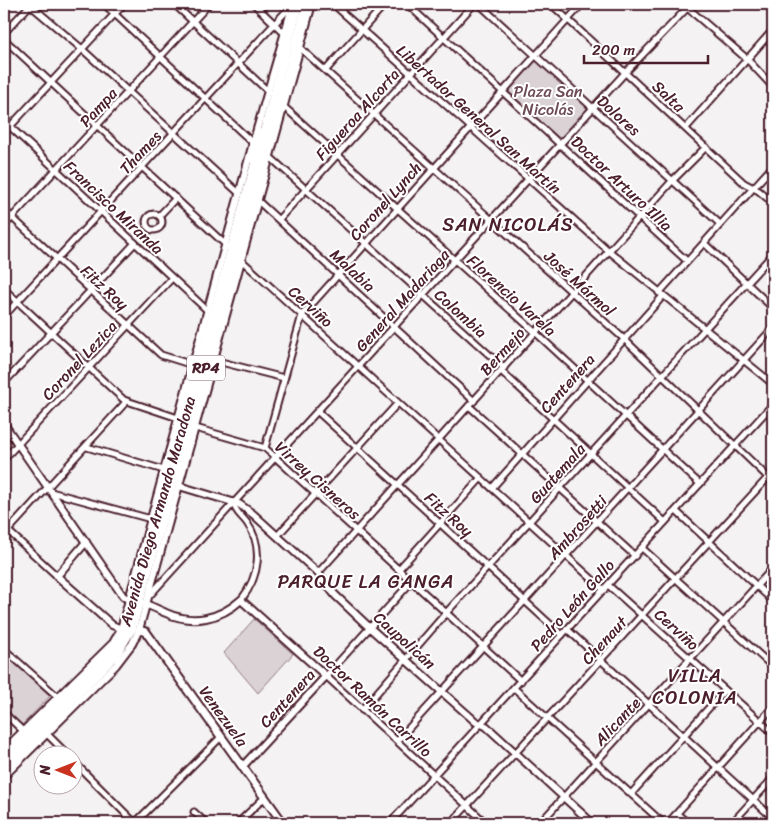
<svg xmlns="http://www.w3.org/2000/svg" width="777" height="827" font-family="Sriracha,sans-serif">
<rect width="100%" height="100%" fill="#f4f2f2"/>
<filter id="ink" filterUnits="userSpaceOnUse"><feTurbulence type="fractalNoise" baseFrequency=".02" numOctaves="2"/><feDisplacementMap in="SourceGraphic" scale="10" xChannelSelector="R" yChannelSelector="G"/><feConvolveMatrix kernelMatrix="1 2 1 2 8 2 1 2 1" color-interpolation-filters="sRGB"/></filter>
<g filter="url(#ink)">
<!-- green -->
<g fill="#dbd2d5" stroke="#927880">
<polygon points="535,60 590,110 561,141 507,90"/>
<polygon points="254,619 293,654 258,693 224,653"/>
<polygon points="6,655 50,696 22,725 4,708 4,657"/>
</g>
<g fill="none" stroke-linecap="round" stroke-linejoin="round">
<defs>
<g id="minor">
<polyline points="29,4 82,49 240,194"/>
<polyline points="104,4 253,143"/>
<polyline points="174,4 269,92"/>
<polyline points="254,4 285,34"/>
<polyline points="333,4 609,251 773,384"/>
<polyline points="407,4 687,261"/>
<polyline points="479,4 720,224"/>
<polyline points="551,4 744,183 759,191 773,203"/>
<polyline points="683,4 747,59 773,87"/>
<polyline points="4,33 31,4"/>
<polyline points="4,39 227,246"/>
<polyline points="299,47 624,339 773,482"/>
<polyline points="326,70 385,4"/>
<polyline points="282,105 536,333 700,484"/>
<polyline points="4,121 208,311"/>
<polyline points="686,128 773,30"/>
<polyline points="4,133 124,4"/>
<polyline points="269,156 504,368"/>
<polyline points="257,200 474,401"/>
<polyline points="4,210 161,355 196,366"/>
<circle cx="154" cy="222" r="8"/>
<polyline points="159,216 176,198"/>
<polyline points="279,219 474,4"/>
<polyline points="4,226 209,4"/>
<polyline points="704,243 773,308"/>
<polyline points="240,259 604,590"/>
<polyline points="4,289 124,400 181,419"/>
<polyline points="659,293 773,166"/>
<polyline points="4,316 292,5"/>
<polyline points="213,360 284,378"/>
<polyline points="501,371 665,522"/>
<polyline points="4,383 135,243"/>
<polyline points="469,406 635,556"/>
<polyline points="318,412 562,635"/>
<polyline points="192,427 265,448 521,681"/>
<polyline points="87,447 167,471"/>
<polyline points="265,448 302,315 582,4"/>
<polyline points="4,459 172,278"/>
<polyline points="492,488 663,296"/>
<polyline points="51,492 151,519"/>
<path d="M234,504c1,8 8,12 13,19 17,24 12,54 -6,77"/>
<polyline points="676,511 773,601"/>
<polyline points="4,527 57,576"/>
<polyline points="4,535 126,402"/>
<polyline points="278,535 398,403"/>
<polyline points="642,548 773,667"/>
<polyline points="399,569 481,478"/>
<polyline points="318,573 673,180 706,147"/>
<polyline points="412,581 326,676 486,823"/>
<polyline points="608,585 773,733"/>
<polyline points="150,595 623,75 691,4"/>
<polyline points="567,629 773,818"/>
<polyline points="4,649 58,697"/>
<polyline points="514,688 663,823"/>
<polyline points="362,710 446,613 773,254"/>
<polyline points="4,713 23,731"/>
<polyline points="47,734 67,754"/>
<polyline points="397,741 773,328"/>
<polyline points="72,760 135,823"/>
<polyline points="631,794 725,690"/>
<polyline points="194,812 206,823"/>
<polyline points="677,814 688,823"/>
<polyline points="135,823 221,737"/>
<polyline points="238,823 265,797"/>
<polyline points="390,823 773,404"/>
<polyline points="451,823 773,472"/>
<polyline points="540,823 773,568"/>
<polyline points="668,823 773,707"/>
<polyline points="732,823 773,778"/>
</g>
<g id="tertiary">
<polyline points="4,424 123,596 132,602"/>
<polyline points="177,484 179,486 239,504 253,514 318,573 335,595 370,628 476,722 486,726 592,823"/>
<polyline points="86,542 57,576 112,625 124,630"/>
<path d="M144,604c8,2 15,6 22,9 27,12 54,6 75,-13l85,76 -83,90"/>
<polyline points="4,750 113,643 121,629 253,143 293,4"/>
<polyline points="4,776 116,665 132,644 139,630 312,4"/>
</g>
<polyline id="secondary" points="139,630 146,632 283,823"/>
<g id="primary">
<polyline points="253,159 253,143 262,133"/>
<polyline points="4,759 108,656 117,646 126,630 299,4"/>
<polyline points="4,768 116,655 132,629 307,4"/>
<polyline points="4,776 5,775"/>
</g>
</defs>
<!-- minor casing -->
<use href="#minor" stroke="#4a1f2b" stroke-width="9"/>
<!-- tertiary casing -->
<use href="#tertiary" stroke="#4a1f2b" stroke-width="10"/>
<!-- secondary casing -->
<use href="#secondary" stroke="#4a1f2b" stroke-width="11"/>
<!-- primary casing -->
<use href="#primary" stroke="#4a1f2b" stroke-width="11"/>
<!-- minor -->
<use href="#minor" stroke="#fff" stroke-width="5"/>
<!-- tertiary -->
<use href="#tertiary" stroke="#fff" stroke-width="6"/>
<!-- secondary -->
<use href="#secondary" stroke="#fff" stroke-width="7"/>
<!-- primary -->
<use href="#primary" stroke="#fff" stroke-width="8"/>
</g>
</g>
<g text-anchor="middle" stroke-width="4" stroke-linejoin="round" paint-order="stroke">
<!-- shield labels -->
<rect fill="#fff" stroke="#80626b" stroke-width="1" x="187" y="355.5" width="38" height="25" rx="4"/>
<g font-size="15" font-weight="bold" fill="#4a1f2b">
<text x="206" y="373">RP4</text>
</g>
<!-- park labels -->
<g font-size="16" fill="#6e4c56" stroke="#fff">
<text x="548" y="97">Plaza San<tspan x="548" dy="18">Nicolás</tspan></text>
</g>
<!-- street labels -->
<g font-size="16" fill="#4a1f2b" stroke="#fff">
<text transform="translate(669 96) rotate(43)" y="6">Salta</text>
<text transform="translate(98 107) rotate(-47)" y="6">Pampa</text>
<text transform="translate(357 114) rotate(-48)" y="6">Figueroa Alcorta</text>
<text transform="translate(619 115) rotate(42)" y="6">Dolores</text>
<text transform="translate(479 119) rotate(42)" y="6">Libertador General San Martín</text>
<text transform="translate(140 152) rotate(-47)" y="6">Thames</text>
<text transform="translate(622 183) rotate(43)" y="6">Doctor Arturo Illia</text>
<text transform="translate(385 201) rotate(-48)" y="6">Coronel Lynch</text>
<text transform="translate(114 207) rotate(43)" y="6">Francisco Miranda</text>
<text transform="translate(353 270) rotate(43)" y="6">Malabia</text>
<text transform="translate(580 283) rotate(42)" y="6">José Mármol</text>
<text transform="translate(105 287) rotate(43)" y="6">Fitz Roy</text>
<text transform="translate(512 295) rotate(42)" y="6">Florencio Varela</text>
<text transform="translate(402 300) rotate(-48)" y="6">General Madariaga</text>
<text transform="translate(311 306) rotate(42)" y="6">Cerviño</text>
<text transform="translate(461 313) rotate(42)" y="6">Colombia</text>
<text transform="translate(502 351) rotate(-48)" y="6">Bermejo</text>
<text transform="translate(79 360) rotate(-47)" y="6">Coronel Lezica</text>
<text transform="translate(567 383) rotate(-48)" y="6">Centenera</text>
<text transform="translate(557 473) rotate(-48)" y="6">Guatemala</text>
<text transform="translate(318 480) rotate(42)" y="6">Virrey Cisneros</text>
<text transform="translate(157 511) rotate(-74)" y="6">Avenida Diego Armando Maradona</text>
<text transform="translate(449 514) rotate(42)" y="6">Fitz Roy</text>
<text transform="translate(577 527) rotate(-48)" y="6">Ambrosetti</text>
<text transform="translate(572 605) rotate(-48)" y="6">Pedro León Gallo</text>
<text transform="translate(677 629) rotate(42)" y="6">Cerviño</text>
<text transform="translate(405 640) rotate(42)" y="6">Caupolicán</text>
<text transform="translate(604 640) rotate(-47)" y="6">Chenaut</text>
<text transform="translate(287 698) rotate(-47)" y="6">Centenera</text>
<text transform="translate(373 701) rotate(43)" y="6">Doctor Ramón Carrillo</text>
<text transform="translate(224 716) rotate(54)" y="6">Venezuela</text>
<text transform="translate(617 721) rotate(-47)" y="6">Alicante</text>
</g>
<!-- quarter labels -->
<g font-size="19" letter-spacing="1" fill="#4a1f2b" stroke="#fff">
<text x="508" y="231">SAN NICOLÁS</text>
<text x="366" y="588">PARQUE LA GANGA</text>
<text x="695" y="682">VILLA<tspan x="695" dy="22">COLONIA</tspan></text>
</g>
</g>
<!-- margin -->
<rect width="777" height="827" fill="none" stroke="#fff" stroke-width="20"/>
<rect x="10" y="10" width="757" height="807" fill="none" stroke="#4a1f2b" stroke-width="2" filter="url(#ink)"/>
<!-- north arrow -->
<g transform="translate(58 770) rotate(270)"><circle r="24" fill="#ffffff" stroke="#b7a5aa"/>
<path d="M0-4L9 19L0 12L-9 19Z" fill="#c8321e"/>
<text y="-8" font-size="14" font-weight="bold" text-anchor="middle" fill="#4a1f2b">N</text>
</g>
<!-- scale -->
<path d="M584 55v8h124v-8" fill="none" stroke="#4a1f2b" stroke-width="2.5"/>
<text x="592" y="55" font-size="15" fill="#4a1f2b" stroke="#ffffff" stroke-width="4" paint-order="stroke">200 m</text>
</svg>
